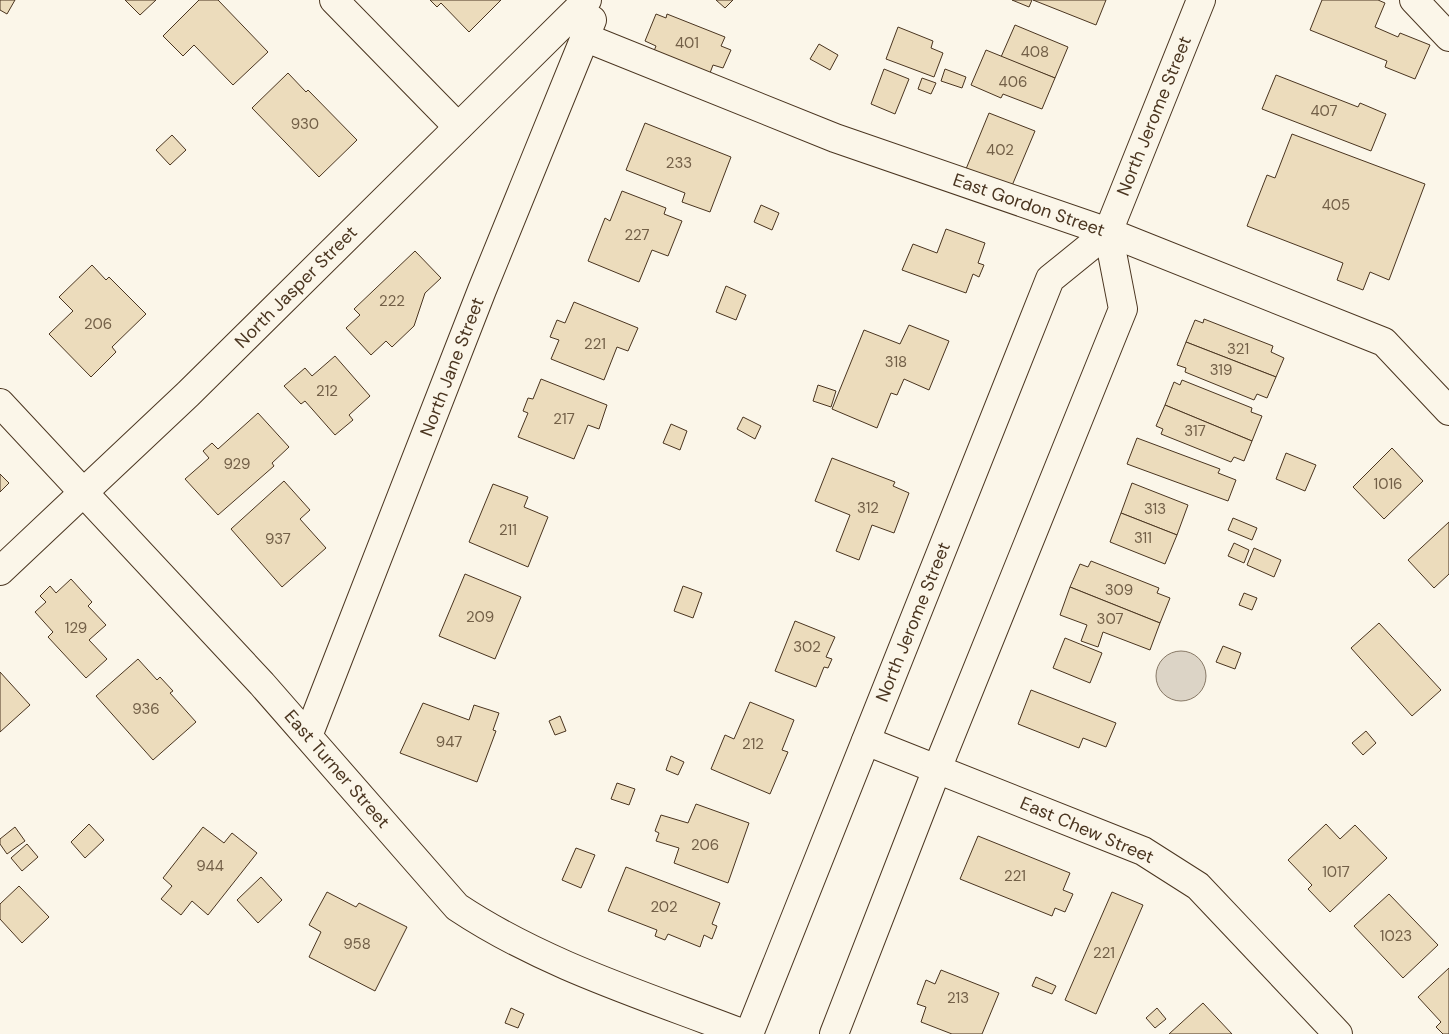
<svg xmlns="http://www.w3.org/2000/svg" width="1449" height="1034" font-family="'DM Sans',sans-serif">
<rect width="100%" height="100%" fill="#fbf6e9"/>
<!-- water -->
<circle fill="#dcd4c6" stroke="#887966" cx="1181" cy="676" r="25"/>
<!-- building -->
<g fill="#ecdcbc" stroke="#4a3520">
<polygon points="0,0 15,0 7,14 0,10"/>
<polygon points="125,0 156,0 140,15"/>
<polygon points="199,0 218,0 268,52 233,85 194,45 183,56 163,36"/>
<polygon points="430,0 501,0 469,32 441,3 437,7"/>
<polygon points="716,0 733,0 725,8"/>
<polygon points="1012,0 1032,0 1029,7"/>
<polygon points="1033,0 1106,0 1096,25"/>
<polygon points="1322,0 1378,0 1385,3 1375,27 1398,37 1400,33 1430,45 1415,79 1385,67 1387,61 1310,30"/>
<polygon points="656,14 666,18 667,14 725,37 721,46 731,50 723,68 713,65 710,73 654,51 656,46 645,41"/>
<polygon points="1015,25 1068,47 1055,78 1001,57"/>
<polygon points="898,27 933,41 931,48 943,53 934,77 886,59"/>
<polygon points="819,44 838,55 830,70 810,59"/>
<polygon points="986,50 1055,78 1042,109 1003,94 1001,98 971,85"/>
<polygon points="884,69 909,79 895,114 871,104"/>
<polygon points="945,69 966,77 962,88 941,81"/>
<polygon points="288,73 306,92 308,90 357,140 319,177 252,108"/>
<polygon points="1276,75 1358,107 1360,103 1386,114 1371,151 1262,109"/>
<polygon points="922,78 936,83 931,94 918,89"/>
<polygon points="989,113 1035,131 1011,188 966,169"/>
<polygon points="645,123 731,157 710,212 682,202 685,193 626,170"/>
<polygon points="1292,134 1425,184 1389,280 1370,272 1363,290 1337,280 1343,263 1247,226 1267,175 1275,178"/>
<polygon points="172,135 186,150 170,165 156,150"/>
<polygon points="622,191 666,208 664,214 682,221 668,256 652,250 639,282 588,261 605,218 610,221"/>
<polygon points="761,205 779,213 772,230 754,222"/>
<polygon points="946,229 985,243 978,263 984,265 979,277 973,274 966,293 902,270 913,244 937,253"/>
<polygon points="415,251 441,278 425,293 414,326 392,347 386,341 371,355 346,328 360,315 354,309"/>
<polygon points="92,265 106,280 109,277 146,314 112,347 116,352 91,377 49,334 73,311 59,297"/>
<polygon points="726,286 746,295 736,320 716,312"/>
<polygon points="574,302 638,328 628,351 617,347 604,380 551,359 559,340 550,337 557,320 565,323"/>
<polygon points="1204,319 1273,346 1271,352 1284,358 1276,377 1186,342 1195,320 1203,323"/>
<polygon points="909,325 949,341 929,390 904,379 897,395 891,393 877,428 832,409 864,330 900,344"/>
<polygon points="1186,342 1276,377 1267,398 1257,394 1254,400 1185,372 1186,368 1177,365"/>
<polygon points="335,356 370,396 349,415 353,420 335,435 305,401 301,404 284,386 305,368 312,376"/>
<polygon points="541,379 607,405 599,429 588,425 574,459 518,437 528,413 523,411 528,398 533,399"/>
<polygon points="1182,380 1252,408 1251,412 1262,416 1252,441 1165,405 1174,382 1180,385"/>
<polygon points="818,385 836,391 831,407 813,401"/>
<polygon points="1165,405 1252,441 1244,461 1234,457 1231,462 1161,434 1163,429 1156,426"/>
<polygon points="258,413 289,447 272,463 274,466 218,515 185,479 209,458 203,451 212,443 218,449"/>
<polygon points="743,417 761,426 755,439 737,429"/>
<polygon points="671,424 687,431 680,450 663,443"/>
<polygon points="1137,438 1220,469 1218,473 1236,480 1228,501 1127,464"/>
<polygon points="1392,448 1423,481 1384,519 1353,487"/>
<polygon points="1286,453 1316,465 1305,491 1276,479"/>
<polygon points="832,458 895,482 893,486 909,493 894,533 872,525 859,560 836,551 850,515 815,501"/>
<polygon points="0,474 9,483 0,492"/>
<polygon points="284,481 310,510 300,519 326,548 282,587 231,529"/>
<polygon points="1132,483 1188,505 1177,535 1121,513"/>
<polygon points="493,484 528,497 524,507 548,517 528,567 469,542"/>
<polygon points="1121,513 1177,535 1165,564 1110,542"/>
<polygon points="1233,518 1257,528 1252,540 1228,530"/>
<polygon points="1449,522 1449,574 1434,588 1408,560"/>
<polygon points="1234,543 1249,550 1244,563 1228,556"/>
<polygon points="1254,548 1281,560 1274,577 1247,565"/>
<polygon points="1091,561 1159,588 1157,593 1170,598 1160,623 1070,587 1080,564 1088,567"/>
<polygon points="465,574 521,597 495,659 439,636"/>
<polygon points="71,579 92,602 88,606 106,625 89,640 107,659 86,678 48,637 53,632 35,612 46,602 40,596 50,586 56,593"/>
<polygon points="683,586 702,593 693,618 674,611"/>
<polygon points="1070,587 1160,623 1150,650 1103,632 1098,647 1081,641 1087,625 1060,615"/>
<polygon points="1244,593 1257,598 1252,610 1239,605"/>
<polygon points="795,621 835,637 826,657 832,659 828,668 824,667 816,687 775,671"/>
<polygon points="1379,623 1441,690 1412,716 1351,648"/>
<polygon points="1065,638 1102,653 1090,683 1053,668"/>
<polygon points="1223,646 1241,653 1235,669 1216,662"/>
<polygon points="138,659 157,680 160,677 173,691 170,693 196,722 153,760 96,696"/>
<polygon points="0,672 30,705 0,732"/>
<polygon points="1031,690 1116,723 1106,747 1083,738 1079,748 1018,724"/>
<polygon points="750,702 794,720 782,750 788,752 770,794 711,769 725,735 734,739"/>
<polygon points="423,703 469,720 474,705 499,713 493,730 496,731 477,782 400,753"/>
<polygon points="560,716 566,731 555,735 549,721"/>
<polygon points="1366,731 1376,743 1363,755 1352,743"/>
<polygon points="671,756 684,762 678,775 666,770"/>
<polygon points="617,783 635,789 629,805 611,799"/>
<polygon points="696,804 749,823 728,883 674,863 679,848 656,841 659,833 655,831 661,815 688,823"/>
<polygon points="89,824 104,840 85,858 71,842"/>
<polygon points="1326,824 1340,839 1355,825 1387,858 1330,912 1308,889 1312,885 1288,860"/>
<polygon points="15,827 25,841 7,854 0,844 0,839"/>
<polygon points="203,827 224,843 232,833 257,853 208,915 192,901 181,915 161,899 172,886 163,878"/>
<polygon points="978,836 1070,873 1063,890 1073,894 1065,912 1055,908 1052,916 960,879"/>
<polygon points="27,844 38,857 22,871 11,858"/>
<polygon points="576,848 595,855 581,888 562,880"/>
<polygon points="626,867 720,903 712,924 717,926 712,939 704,935 700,947 668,934 665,940 655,936 657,930 608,911"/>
<polygon points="261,877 282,900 258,923 237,900"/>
<polygon points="19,886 49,917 22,943 0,919 0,904"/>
<polygon points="327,892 356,907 359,903 407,927 375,991 309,957 321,932 309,925"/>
<polygon points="1112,892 1143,905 1096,1014 1065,1000"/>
<polygon points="1389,894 1438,945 1403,978 1354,926"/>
<polygon points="1449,968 1449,1034 1443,1034 1436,1027 1441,1022 1418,997"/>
<polygon points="941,970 999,993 982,1034 952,1034 921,1022 926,1007 917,1004 926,980 935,984"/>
<polygon points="1036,977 1056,986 1052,994 1032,986"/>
<polygon points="1203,1003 1232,1034 1169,1034"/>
<polygon points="511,1008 524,1014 518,1028 505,1023"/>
<polygon points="1157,1008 1166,1019 1155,1028 1146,1018"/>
</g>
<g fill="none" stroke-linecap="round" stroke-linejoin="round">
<defs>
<g id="minor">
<polyline points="334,0 458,127"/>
<polyline points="1414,0 1449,37"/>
<polyline points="584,37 835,138 1108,232 1384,342 1449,411"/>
<path d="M0,403l262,281 195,223c87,58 189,89 287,127"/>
<polyline points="0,571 188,394 587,0"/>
<polyline points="308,736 482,290 592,20"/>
<polyline points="866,741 1143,851 1198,886 1338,1034"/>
<polyline points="749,1034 1050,279 1108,232 1201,0"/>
<polyline points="834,1034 937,769 1123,309 1108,232"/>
</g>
</defs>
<!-- minor casing -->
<use href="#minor" stroke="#4a3520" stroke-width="30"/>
<!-- minor -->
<use href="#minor" stroke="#fbf6e9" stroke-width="28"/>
</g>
<g text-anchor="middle" stroke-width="4" stroke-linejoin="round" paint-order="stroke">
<!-- number labels -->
<g font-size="15" fill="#725f47">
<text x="687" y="48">401</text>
<text x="1035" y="57">408</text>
<text x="1013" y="87">406</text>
<text x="1324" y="116">407</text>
<text x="305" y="129">930</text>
<text x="1000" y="155">402</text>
<text x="679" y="168">233</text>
<text x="1336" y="210">405</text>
<text x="637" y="240">227</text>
<text x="392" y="306">222</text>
<text x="98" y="329">206</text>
<text x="595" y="349">221</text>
<text x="1238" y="354">321</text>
<text x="896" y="367">318</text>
<text x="1221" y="375">319</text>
<text x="327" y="396">212</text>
<text x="564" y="424">217</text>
<text x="1195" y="436">317</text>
<text x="237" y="469">929</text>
<text x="1388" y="489">1016</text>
<text x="868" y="513">312</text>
<text x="1155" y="514">313</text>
<text x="508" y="535">211</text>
<text x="1143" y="543">311</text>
<text x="278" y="544">937</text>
<text x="1119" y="595">309</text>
<text x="480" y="622">209</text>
<text x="1110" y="624">307</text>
<text x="76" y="633">129</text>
<text x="807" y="652">302</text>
<text x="146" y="714">936</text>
<text x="449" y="747">947</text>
<text x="753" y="749">212</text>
<text x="705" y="850">206</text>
<text x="210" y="871">944</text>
<text x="1336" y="877">1017</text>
<text x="1015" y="881">221</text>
<text x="664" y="912">202</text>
<text x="1396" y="941">1023</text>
<text x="357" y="949">958</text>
<text x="1104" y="958">221</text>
<text x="958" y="1003">213</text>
</g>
<!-- street labels -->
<g font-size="18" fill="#4a3520" stroke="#fbf6e9">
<text transform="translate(1154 116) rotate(-68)" y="6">North Jerome Street</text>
<text transform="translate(1029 205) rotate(19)" y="6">East Gordon Street</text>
<text transform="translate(296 287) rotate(-45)" y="6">North Jasper Street</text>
<text transform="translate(452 367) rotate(-69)" y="6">North Jane Street</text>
<text transform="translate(913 622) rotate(-68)" y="6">North Jerome Street</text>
<text transform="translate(337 769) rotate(49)" y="6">East Turner Street</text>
<text transform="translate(1087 830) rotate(23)" y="6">East Chew Street</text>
</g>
</g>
</svg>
